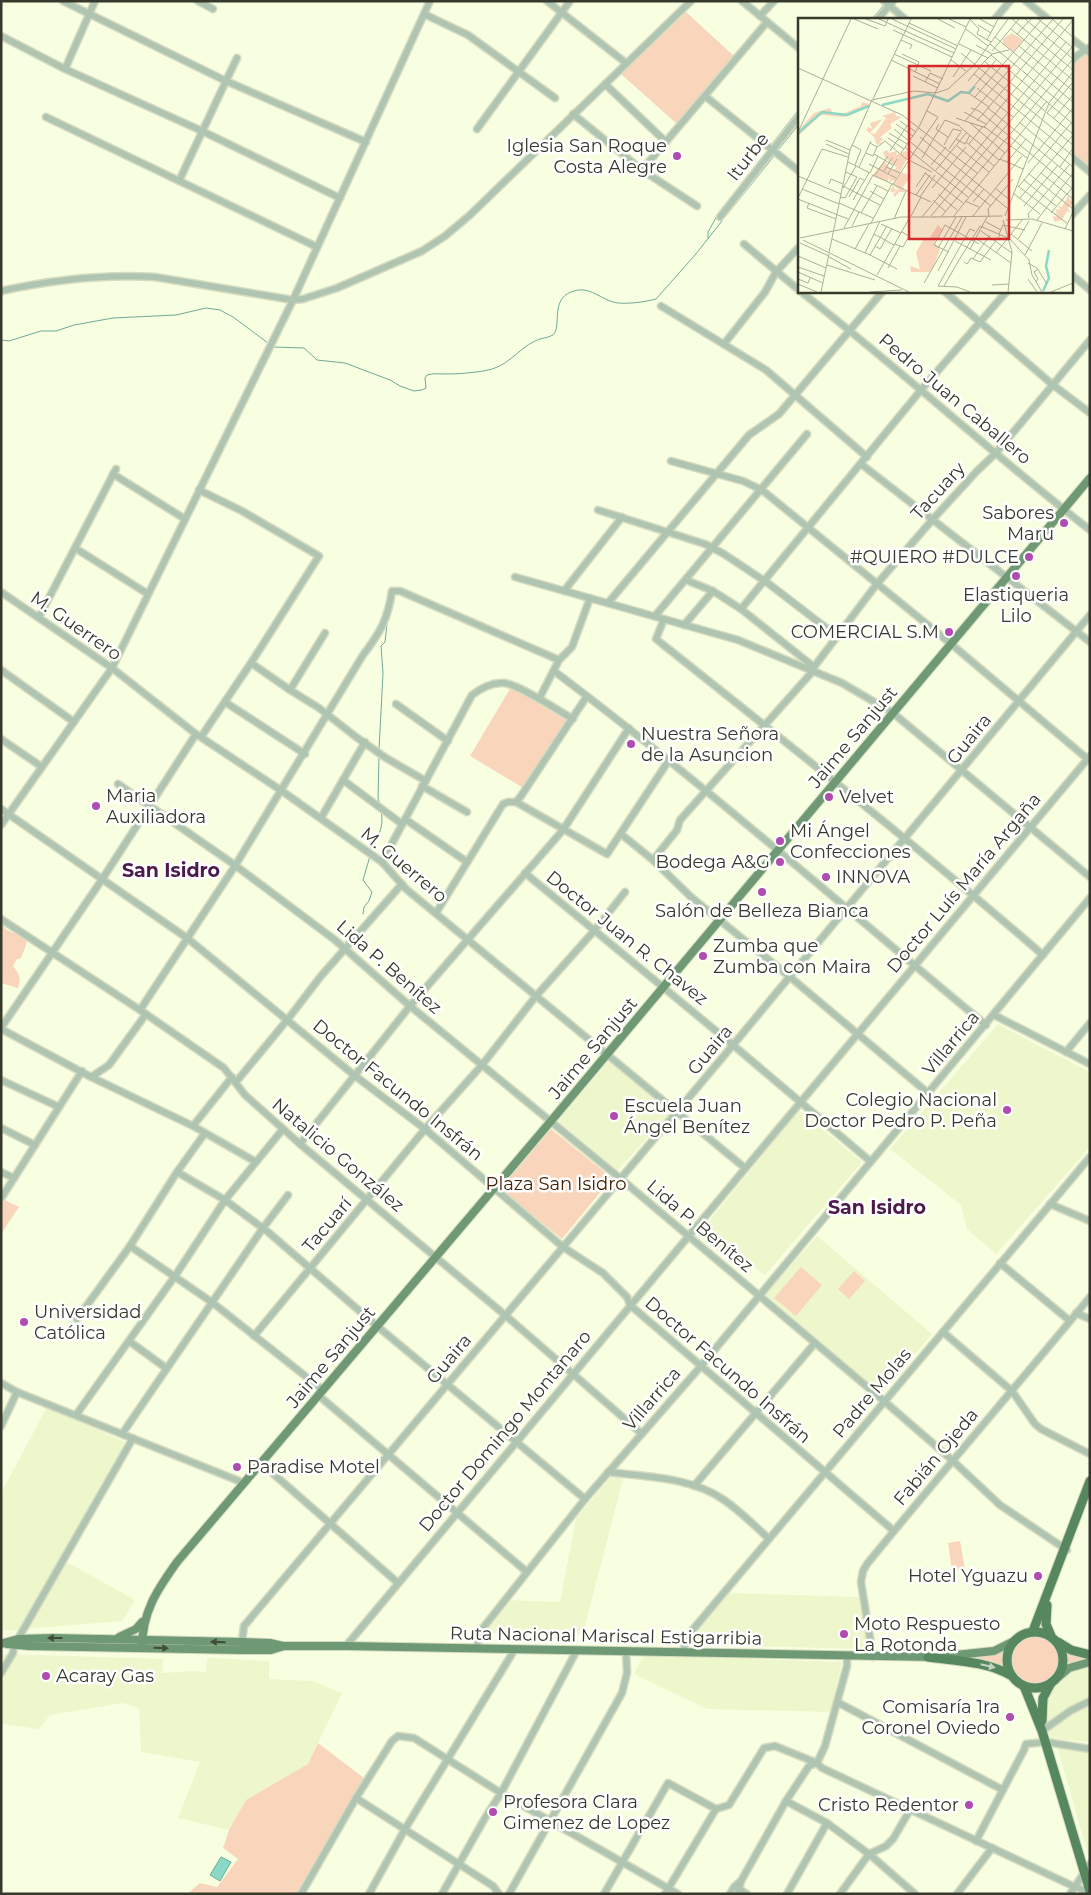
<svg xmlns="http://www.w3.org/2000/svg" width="1091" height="1895" font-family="Montserrat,sans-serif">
<rect width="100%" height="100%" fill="#f8ffe1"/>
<!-- built -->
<g fill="#edf7cb">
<polygon points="998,1024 1090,1072 1090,1147 996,1254 967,1229 961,1205 890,1149"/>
<polygon points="608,1061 671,1112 618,1170 558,1121"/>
<polygon points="799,1110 862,1162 765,1275 746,1262 740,1270 698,1235"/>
<polygon points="817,1236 932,1334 881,1393 764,1296"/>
<polygon points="47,1407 125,1442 60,1558 135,1600 122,1621 1,1631 1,1493"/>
<polygon points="612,1476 623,1479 583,1634 484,1633 508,1600 560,1602 576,1518"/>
<polygon points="729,1593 863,1597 868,1649 692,1645 691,1636"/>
<polygon points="9,1654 163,1659 162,1673 192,1671 206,1672 207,1658 269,1661 269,1679 313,1681 342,1693 308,1764 246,1800 229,1830 178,1818 200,1762 141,1752 139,1708 123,1703 50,1715 39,1729 1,1724 1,1656"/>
<polygon points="644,1655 842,1662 830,1712 707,1709 634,1674"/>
<polygon points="1090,1665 1090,1742 1050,1738 1047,1721 1047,1701 1057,1683 1072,1671"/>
<polygon points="1057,1746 1090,1749 1089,1858"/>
</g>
<!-- green -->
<g fill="#f9d5bb">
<polygon points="686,12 735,57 677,124 621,74"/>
<polygon points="1086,53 1090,56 1090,169 1072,155 1072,65 1079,56"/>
<polygon points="511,687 566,720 525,789 470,756"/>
<path d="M1,920l4,9 11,5 9,1c4,7 -1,15 -4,23l-4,1 -4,7c6,8 9,12 5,22l-17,-5z"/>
<polygon points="551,1129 612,1178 562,1239 500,1189"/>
<polygon points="1,1198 19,1207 1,1234"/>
<polygon points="801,1267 822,1285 796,1316 774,1298"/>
<polygon points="854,1271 865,1281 849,1299 838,1289"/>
<polygon points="960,1541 965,1569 952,1571 948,1543"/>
<circle cx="1035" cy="1660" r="25"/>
<polygon points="1006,1649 1003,1656 1005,1667 959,1658 988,1655"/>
<polygon points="1065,1650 1090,1659 1080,1660 1065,1667 1067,1659"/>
<polygon points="318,1743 364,1778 298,1894 187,1894 200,1883 217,1887 238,1859 223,1848 229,1830 246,1800 308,1764"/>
</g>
<!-- water -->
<polygon fill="#8ad9c7" stroke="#71a998" points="221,1857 231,1862 220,1881 210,1875"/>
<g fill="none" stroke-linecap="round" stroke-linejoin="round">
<!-- stream -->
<g stroke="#71a998" stroke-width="1">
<polyline points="872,19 883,6"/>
<polyline points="772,144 800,108"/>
<polyline points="779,149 800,123"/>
<polyline points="728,202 767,151"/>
<polyline points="725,217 774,156"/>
<polyline points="708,238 708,232 717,216"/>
<polyline points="1,340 9,341 41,331 56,331 74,325 113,318 176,315 206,308 220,310 233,317 268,343"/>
<path d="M273,347l31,1 13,12 28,3 45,17 10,6 14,5 8,-1 4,-2 -1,-10 2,-3c6,-2 12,-1 18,-1 13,0 26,-1 38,-3 25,-3 33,-21 52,-30 5,-3 13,-3 18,-6 9,-8 -3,-35 18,-43 19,-8 30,9 47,11 12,1 26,-1 38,-4l39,-44 27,-34"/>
<polyline points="379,750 383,673 381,646 385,642 387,624"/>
<polyline points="379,757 378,798 380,805"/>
<path d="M371,852c6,-14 14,-25 10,-41"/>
<polyline points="363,914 364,907 369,901 372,892 363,880 370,856"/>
</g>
<defs>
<g id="minor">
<polyline points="63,1 226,81 237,58"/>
<polyline points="198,1 213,9"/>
<polyline points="547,1 626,63"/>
<polyline points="742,1 800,49"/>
<polyline points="884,1 905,19"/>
<polyline points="1026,1 1048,19"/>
<polyline points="424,14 468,35 555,98"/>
<polyline points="760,16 774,1"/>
<polyline points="878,19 893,1"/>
<polyline points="995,19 1010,1"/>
<polyline points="1,36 65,69 202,131 340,198"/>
<polyline points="1072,39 1089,52"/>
<polyline points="1072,61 1078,55 1090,47"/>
<polyline points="65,69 95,1"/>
<polyline points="605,84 666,142"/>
<polyline points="705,96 800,172"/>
<polyline points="573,114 642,170 697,206"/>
<polyline points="46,117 317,247"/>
<polyline points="477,129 570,1"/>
<polyline points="1072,157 1090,172"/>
<polyline points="642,170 767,22"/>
<polyline points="179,181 226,81 366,142"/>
<polyline points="1072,215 1090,195"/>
<polyline points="720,217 800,115"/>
<polyline points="744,244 800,291"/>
<polyline points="1072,275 1090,290"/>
<path d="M1,291c50,-11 103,-17 154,-14l138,23 10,-1 34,-11 85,-37 23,-15 25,-21 221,-214"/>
<path d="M800,291c99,77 191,162 290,239"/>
<polyline points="944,291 1053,385 1090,413"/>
<polyline points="661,306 766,370 867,457"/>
<polyline points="724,344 765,292 776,272 800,246"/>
<polyline points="671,461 743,481 762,490 950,643 1090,761"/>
<polyline points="861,464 1090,642"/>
<polyline points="113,474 185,519"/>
<polyline points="199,490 242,511 319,556 251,663 201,737"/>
<polyline points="598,510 705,544 724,554 769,584 838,637"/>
<polyline points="75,548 148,594"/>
<polyline points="515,577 738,640 842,683 893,713 1090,877"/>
<polyline points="564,591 622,517"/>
<polyline points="1,592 112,668 196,734 282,791 382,862 406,889 745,1168"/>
<polyline points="608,603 749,435 779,414 883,291"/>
<polyline points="741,609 921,390 1007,291"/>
<polyline points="655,616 807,434"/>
<polyline points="39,617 116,469"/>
<path d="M664,619l-8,20c131,104 261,207 387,316"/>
<polyline points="684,625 713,591"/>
<polyline points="325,633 290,690 319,708 356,737 386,758 426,781"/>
<polyline points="251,663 290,690"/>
<polyline points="814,667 876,585 933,519 977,471 996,453 1090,340"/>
<polyline points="1,670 74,722"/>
<path d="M554,671c149,112 288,235 432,354"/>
<polyline points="539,699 559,660 572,647 590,598"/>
<polyline points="225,702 305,754"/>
<polyline points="396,704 448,741"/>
<polyline points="1,739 42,767"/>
<polyline points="343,780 402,824"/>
<polyline points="118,784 232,863 335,940 410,1006 621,1179 884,1401 952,1460 1000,1505 1067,1550"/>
<polyline points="422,786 467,812"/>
<polyline points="516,802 607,854 669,760"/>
<polyline points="1,809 187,938 354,1075 425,1129 563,1247 603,1273 627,1297 630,1305 894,1531"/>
<polyline points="321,818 365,742"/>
<polyline points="405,819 467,862"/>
<polyline points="1,825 112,668 293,300 430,1"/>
<polyline points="621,834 653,860 691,897 790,977 928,1093"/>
<polyline points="653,860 677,830 680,820 813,671 814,667 741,609 713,591 686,580"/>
<path d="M382,862l90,-167c9,-7 21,-13 32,-12 14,1 55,28 69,36"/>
<polyline points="525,873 733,1045 870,1161"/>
<polyline points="436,913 503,804 508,802 516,802 521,796 587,696"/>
<polyline points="1,919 140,1010 224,1068 245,1095 300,1144 505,1315 641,1433"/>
<path d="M140,1010l95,-144 128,-211c17,-22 25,-36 29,-64h8l159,69"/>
<polyline points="994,1015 1090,1064"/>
<polyline points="1,1028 103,878 196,734"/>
<polyline points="1,1029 91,1077 193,1126 256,1162"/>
<polyline points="1066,1052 1090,1023"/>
<polyline points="91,1077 109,1065 146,1014"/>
<polyline points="1,1080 59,1107"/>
<polyline points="236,1082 288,1019 321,976 402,884"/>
<polyline points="193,1126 232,1077"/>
<polyline points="1,1128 35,1145"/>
<polyline points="300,1144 410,1006 563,830 629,728"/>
<polyline points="1,1172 14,1178"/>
<polyline points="177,1172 225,1200 268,1232 377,1326 585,1499"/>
<polyline points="2,1197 82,1071"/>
<polyline points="1050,1204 1090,1221"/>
<polyline points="130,1246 213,1303 323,1390"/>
<polyline points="1000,1263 1070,1321"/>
<polyline points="1076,1313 1090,1319"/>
<polyline points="77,1319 130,1246 177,1172 205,1133"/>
<polyline points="943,1332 1012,1391 1035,1424 1041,1429 1090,1454"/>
<polyline points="254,1336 425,1129 482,1065 536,996 594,931 625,892"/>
<polyline points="129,1341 166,1368"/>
<polyline points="1,1383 17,1392 244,1483"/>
<polyline points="318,1395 527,1572"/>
<polyline points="76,1415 175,1276 225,1200 283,1129"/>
<polyline points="1,1426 17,1392"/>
<polyline points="122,1434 263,1228 288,1195"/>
<polyline points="261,1463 398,1583"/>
<path d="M608,1472c38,5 84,5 116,28 16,11 30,25 44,38"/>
<polyline points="694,1486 815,1343"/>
<polyline points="18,1639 133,1438"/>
<polyline points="242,1642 244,1626 733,1045 1090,615"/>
<polyline points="346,1646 1090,756"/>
<polyline points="477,1648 479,1633 585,1499 701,1366 1090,898"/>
<polyline points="683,1652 686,1640 690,1633 1090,1157"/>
<path d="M873,1657l-12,-75 2,-11 4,-7c73,-90 149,-177 223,-267"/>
<polyline points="1,1673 13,1653 14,1646"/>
<polyline points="837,1702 1003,1790"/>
<polyline points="1042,1731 1070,1711 1090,1701"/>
<polyline points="356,1798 493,1886 499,1894"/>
<polyline points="786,1801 827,1823 869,1854 915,1894"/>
<polyline points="976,1841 1024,1750 1026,1744 1046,1742 1090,1749"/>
<polyline points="740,1890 747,1894"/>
<polyline points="301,1894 356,1798 392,1741 398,1736 414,1738 501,1793 678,1894"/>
<polyline points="369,1894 405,1829 515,1649"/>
<polyline points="442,1894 485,1818 501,1793 577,1650"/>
<polyline points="509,1894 622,1693 627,1673 626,1652"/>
<polyline points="604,1894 668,1783 716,1809"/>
<polyline points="665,1894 716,1809 729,1805 764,1748 775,1746 817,1763 822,1768 1075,1887 1090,1892"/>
<polyline points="730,1894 734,1887 741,1881"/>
<polyline points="738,1894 741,1881 786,1801 809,1766 817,1763 825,1746 847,1666 847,1656"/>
<polyline points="787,1894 827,1823"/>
<polyline points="840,1894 869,1854 886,1846 893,1839 910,1810"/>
<polyline points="957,1894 992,1848"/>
<polyline points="1070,1894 1090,1864"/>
</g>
<g id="major">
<polyline points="119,1637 136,1629 142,1622"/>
<polyline points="1,1644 18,1639 53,1638 242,1642 270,1643 283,1646"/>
<polyline points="7,1644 29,1646 242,1650 271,1650 284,1646 346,1646 932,1657"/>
<path d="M142,1648c0,-36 15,-58 35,-86l374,-441 539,-643"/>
<polyline points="946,1656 994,1651 1014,1641"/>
<polyline points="1055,1680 1069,1668 1090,1662"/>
</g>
<g id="highway">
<polyline points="1047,1605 1046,1624 1051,1636"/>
<polyline points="1033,1631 1090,1481"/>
<circle cx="1035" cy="1660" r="28"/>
<polyline points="1058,1642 1071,1650 1090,1655"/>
<path d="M928,1657c28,4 59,4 84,19"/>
<polyline points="1024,1686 1042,1731 1090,1891"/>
<polyline points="1042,1721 1043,1698 1051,1683"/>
</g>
</defs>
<!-- minor casing -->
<use href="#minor" stroke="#d5dbc0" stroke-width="9"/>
<!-- major casing -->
<use href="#major" stroke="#d5dbc0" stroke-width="10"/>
<!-- highway casing -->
<use href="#highway" stroke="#d5dbc0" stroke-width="11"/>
<!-- minor -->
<use href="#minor" stroke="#afc5b1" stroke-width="6"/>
<!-- major -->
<use href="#major" stroke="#6f9874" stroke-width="8"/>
<!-- highway -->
<use href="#highway" stroke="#57875e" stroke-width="9"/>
</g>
<!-- one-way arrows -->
<defs><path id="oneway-solid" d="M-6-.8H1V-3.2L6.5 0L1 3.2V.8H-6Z" transform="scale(1.25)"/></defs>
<g fill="#414c3a">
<use href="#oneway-solid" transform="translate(55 1638) rotate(-180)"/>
<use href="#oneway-solid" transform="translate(218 1642) rotate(-179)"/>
<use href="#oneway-solid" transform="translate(161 1648) rotate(1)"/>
</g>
<use fill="#c4d5c7" href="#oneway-solid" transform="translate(988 1666) rotate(13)"/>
<!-- markers -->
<g fill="#b04baf" stroke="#fff" stroke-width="2">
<circle cx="677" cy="156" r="5"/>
<circle cx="1064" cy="523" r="5"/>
<circle cx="1029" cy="557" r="5"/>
<circle cx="1016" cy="576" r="5"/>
<circle cx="949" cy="632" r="5"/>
<circle cx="631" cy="744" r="5"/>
<circle cx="829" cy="797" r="5"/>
<circle cx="96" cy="806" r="5"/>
<circle cx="780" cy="841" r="5"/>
<circle cx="780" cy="862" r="5"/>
<circle cx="826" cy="877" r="5"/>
<circle cx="762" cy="892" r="5"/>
<circle cx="703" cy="956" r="5"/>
<circle cx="1007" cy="1110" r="5"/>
<circle cx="614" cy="1116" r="5"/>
<circle cx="24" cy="1322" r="5"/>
<circle cx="237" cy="1467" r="5"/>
<circle cx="1038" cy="1576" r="5"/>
<circle cx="844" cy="1634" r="5"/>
<circle cx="46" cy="1676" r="5"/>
<circle cx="1010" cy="1717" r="5"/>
<circle cx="969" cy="1805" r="5"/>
<circle cx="493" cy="1812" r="5"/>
</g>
<g text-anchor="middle" stroke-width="5" stroke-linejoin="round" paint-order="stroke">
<!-- poi labels -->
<g font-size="18" fill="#36392b" stroke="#fff" text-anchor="start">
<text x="667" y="152" text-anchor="end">Iglesia San Roque<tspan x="667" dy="21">Costa Alegre</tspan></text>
<text x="1054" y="519" text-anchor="end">Sabores<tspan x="1054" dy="21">Maru</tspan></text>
<text x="1019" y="563" text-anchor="end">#QUIERO #DULCE</text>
<text x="1016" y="601" text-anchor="middle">Elastiqueria<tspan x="1016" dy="21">Lilo</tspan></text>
<text x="939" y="638" text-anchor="end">COMERCIAL S.M</text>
<text x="641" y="740">Nuestra Señora<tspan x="641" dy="21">de la Asuncion</tspan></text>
<text x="106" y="802">Maria<tspan x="106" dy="21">Auxiliadora</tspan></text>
<text x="839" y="803">Velvet</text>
<text x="790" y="837">Mi Ángel<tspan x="790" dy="21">Confecciones</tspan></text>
<text x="770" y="868" text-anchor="end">Bodega A&amp;G</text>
<text x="836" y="883">INNOVA</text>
<text x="762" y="917" text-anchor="middle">Salón de Belleza Bianca</text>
<text x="713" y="952">Zumba que<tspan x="713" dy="21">Zumba con Maira</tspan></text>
<text x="997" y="1106" text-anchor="end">Colegio Nacional<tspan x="997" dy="21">Doctor Pedro P. Peña</tspan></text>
<text x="624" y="1112">Escuela Juan<tspan x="624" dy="21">Ángel Benítez</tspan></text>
<text x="34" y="1318">Universidad<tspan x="34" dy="21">Católica</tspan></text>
<text x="247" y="1473">Paradise Motel</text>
<text x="1028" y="1582" text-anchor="end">Hotel Yguazu</text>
<text x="854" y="1630">Moto Respuesto<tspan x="854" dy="21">La Rotonda</tspan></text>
<text x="56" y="1682">Acaray Gas</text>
<text x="1000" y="1713" text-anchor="end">Comisaría 1ra<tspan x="1000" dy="21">Coronel Oviedo</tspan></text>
<text x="503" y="1808">Profesora Clara<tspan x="503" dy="21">Gimenez de Lopez</tspan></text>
<text x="959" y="1811" text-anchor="end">Cristo Redentor</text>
</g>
<!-- street labels -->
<g font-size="18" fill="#36392b" stroke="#fff">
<text transform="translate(748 157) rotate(-52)" y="6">Iturbe</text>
<text transform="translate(955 399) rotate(40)" y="6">Pedro Juan Caballero</text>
<text transform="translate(938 491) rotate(-48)" y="6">Tacuary</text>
<text transform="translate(76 626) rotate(35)" y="6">M. Guerrero</text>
<text transform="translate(853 737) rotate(-50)" y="6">Jaime Sanjust</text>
<text transform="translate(969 739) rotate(-51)" y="6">Guaira</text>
<text transform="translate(404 865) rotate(40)" y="6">M. Guerrero</text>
<text transform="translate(964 883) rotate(-50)" y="6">Doctor Luís María Argaña</text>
<text transform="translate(627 938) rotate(39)" y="6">Doctor Juan R. Chavez</text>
<text transform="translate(389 967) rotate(41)" y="6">Lida P. Benítez</text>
<text transform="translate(951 1043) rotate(-50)" y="6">Villarrica</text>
<text transform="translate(593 1048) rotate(-50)" y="6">Jaime Sanjust</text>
<text transform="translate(710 1050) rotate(-50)" y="6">Guaira</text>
<text transform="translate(398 1090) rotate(39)" y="6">Doctor Facundo Insfrán</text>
<text transform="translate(338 1155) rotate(40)" y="6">Natalicio González</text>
<text transform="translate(327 1225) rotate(-50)" y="6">Tacuarí</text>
<text transform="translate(700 1226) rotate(40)" y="6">Lida P. Benítez</text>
<text transform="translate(331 1357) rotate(-50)" y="6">Jaime Sanjust</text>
<text transform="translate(449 1359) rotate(-50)" y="6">Guaira</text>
<text transform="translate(728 1370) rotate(41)" y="6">Doctor Facundo Insfrán</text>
<text transform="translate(872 1393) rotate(-50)" y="6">Padre Molas</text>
<text transform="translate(652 1399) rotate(-49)" y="6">Villarrica</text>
<text transform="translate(505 1431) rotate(-50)" y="6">Doctor Domingo Montanaro</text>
<text transform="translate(936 1457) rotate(-50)" y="6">Fabián Ojeda</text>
<text transform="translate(606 1636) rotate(1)" y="6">Ruta Nacional Mariscal Estigarribia</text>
</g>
<!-- park labels -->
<g font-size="18" fill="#442102" stroke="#fff">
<text x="556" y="1190">Plaza San Isidro</text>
</g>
<!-- neighbourhood labels -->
<g font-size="19" font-weight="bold" fill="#4c1b4c" stroke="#fff">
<text x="171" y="877">San Isidro</text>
<text x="877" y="1214">San Isidro</text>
</g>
</g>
<!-- overview -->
<g transform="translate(798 18)">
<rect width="275" height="275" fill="#f8ffe1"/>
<path d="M214,15l11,7 -10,12 -10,-9v-4zM64,84l7,2 -1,3 -24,10 -23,-2 -23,21v-5l16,-18 16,-5 3,5h12l16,-7zM97,94l1,4 6,1 -12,7 2,4 -12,9 4,3 -4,1 2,5 -3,-3 -2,3 -3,-9 -8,-7 2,-3 4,2 -2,-6 13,-4 -13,14 5,1 11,-16 -4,-2zM89,132l2,3 8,-2 -1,4 12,-5 3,2 -16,28 -6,2 1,-6 -3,6 -15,-6 12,-15 8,9 5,-2 -12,-10 -2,-6zM104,154l9,4 -8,11 2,5h-6l-4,5 -2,-2 3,-4 -4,2 -2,-3 4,-5v4l5,1 -6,-6zM270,178l5,7 -5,5 2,5 -3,-2 -5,9 -7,2 -3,-6 4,1 2,-3 -5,1 4,-3 -2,-3 5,1 -2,-4 4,1zM140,207l4,4 -8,14 6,6 -7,19 -3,4h-19l-1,-6 10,3 -4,-16 7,-13 6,-1z" fill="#f9d5bb"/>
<path fill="none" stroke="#8ad9c7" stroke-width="2.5" d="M84,87l46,-11 20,7 13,-9 8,1 6,-7M0,115l24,-21 25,3 22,-9M245,273l6,-13 -3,-12 3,-16"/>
<path fill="none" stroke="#aab098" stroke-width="1" d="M56,1l24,10M68,1l19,7 3,-7M81,1l75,34M94,1l64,30M140,1l17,9M151,1l17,8M172,1l9,10 -2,5 14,8M182,1l14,8M214,1l61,51M240,1l34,28M254,1l21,18M111,5l49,23M180,7l13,8M168,11l22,17M213,11l62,51M95,12l59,27M219,16l14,-15M197,19l78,65M103,22l11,5 -2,4M189,22l11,-21M161,26l29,14M192,26l83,69M178,27l16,9M221,28l54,45M194,33l27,-32M163,35l112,92M96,36l37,17M104,36l17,8 -4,10M193,37l82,69M93,42l49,24M153,42l15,11M186,43l61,50M181,49l13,-13 17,-4M0,50l104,47 75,58M176,56l99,82M115,58l25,12M155,59l18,-27M170,63l11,-13M127,64l5,-9 13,6M177,67l21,-25M179,70l36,29M172,76l19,13M177,79l67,-78M75,81l38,-80M173,90l8,3 94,78M190,90l85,70M129,93l11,6 -11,16M166,94l22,12M249,95l26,-31M249,95l26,21M158,100l30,10 41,30M256,100l19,-23M102,103l16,11M167,103l88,-102M179,103l86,-102M221,104l54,45M172,105l35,30M98,106l17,12M141,106l-3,5 12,8M162,109l39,33M186,109l89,-107M96,111l97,77M0,114l53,-113M91,115l18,11M122,119l87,71M90,120l16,11M158,121l9,5 5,-9M28,122l24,10M168,124l28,24M72,125l7,4 8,-6 20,17 27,14M28,126l23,10M171,126l14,-18M54,127l9,5 -6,15M146,127l9,-16 9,2M159,128l32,26M107,129l63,50M151,131l12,-17M92,133l17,-25M68,135l7,3 4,-9M103,135l18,-26 51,-108M76,136l19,11M124,140l23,-38 15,6M202,141l23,10M50,144l22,11M209,144l19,-23M230,145l45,-55M71,146l27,14M133,147l15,-18M61,149l12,-26M88,149l14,6M262,149l13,-19M138,152l31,-38M86,153l8,-13M72,155l8,-17M127,155l38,30M243,155l32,26M90,156l9,-15M231,156l44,35M77,157l13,-19M0,158l43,18M226,162l32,26M31,166l2,-5 12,5M76,166l14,7M95,166l34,-51M45,168l37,19M220,168l50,38M221,168l53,-64M118,169l10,-15M45,170l13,-22M134,170l34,-41M197,170l15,12M4,171l37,15M72,173l14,8M215,175l27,21M140,176l19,16M118,177l14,-20M42,179l5,1 12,-21 -11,-5M51,179l11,-19 4,2M122,179l15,-22M0,180l24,-49 26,8M222,180l53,-63M0,181l50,20M55,182l16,-27M135,182l12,11M167,183l14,6M175,184l11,-13M11,185l-2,5 29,11M41,185l34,15M226,188l34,-41M63,195l16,-27M253,195l22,-26M113,198l10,-19M133,198l142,-170M207,198l44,-113 24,-31M124,199l144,-175M136,199l68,-1M143,199l132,-158 -48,-40M155,199l94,-116M174,199l50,-61M191,199l-1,-8 25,-30M231,200l-1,-4 42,-50M96,201l12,-28M205,202l9,32 -4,40M208,202l26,-1 41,12M239,202l36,-47M188,204l15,8M73,205l21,-39M83,206l20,9M54,208l7,-14M89,208l-17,29 27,14M46,210l29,-53 58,27M267,211l8,-17M183,213l31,22M76,216l20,11M201,216l4,-9 22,5M213,216l21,17M2,220l101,-21h34M34,221l38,16M179,221l34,24M220,221l11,-18M5,222l106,52M157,223l36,19M2,225l29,13M97,226l8,3 6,-11 -7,-4M77,228l5,3 12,-21M140,230l18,-31M57,231l14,-25M172,231l17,-32M151,234l-15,-7 11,-20 34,19M31,235l21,-103 22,-50 42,-9 22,2 12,-4 27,-25 33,-45M67,235l15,-32M198,235l26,-33M227,237l17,-32M0,238l28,12M31,239l22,12M175,241l17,-24M161,242l21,-34 30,13 19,21 3,15 10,17M166,244l3,2 4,-6 9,4 20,-27M230,245l9,5 10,16M29,247l48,15M0,249l26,9M90,250l12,-22M140,253l28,-54M0,254l25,11M79,257l33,-58M0,261l10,4 2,-5M230,261l9,13M238,264l2,-3 -4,-7 4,-3M126,265l38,-66M0,266l19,8M194,267l17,-1M146,268l15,-26M23,274l8,-38M72,274l32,-2M172,274l-13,-5 -19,-1 32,-57 5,2M253,274l22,-9"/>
<path fill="#d62828" fill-opacity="0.15" stroke="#d62828" stroke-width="2.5" d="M111,48h100v173h-100z"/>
<rect width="275" height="275" fill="none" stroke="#36392b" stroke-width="2.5"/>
</g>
<!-- border -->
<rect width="1091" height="1895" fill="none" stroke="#36392b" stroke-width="5"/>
</svg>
